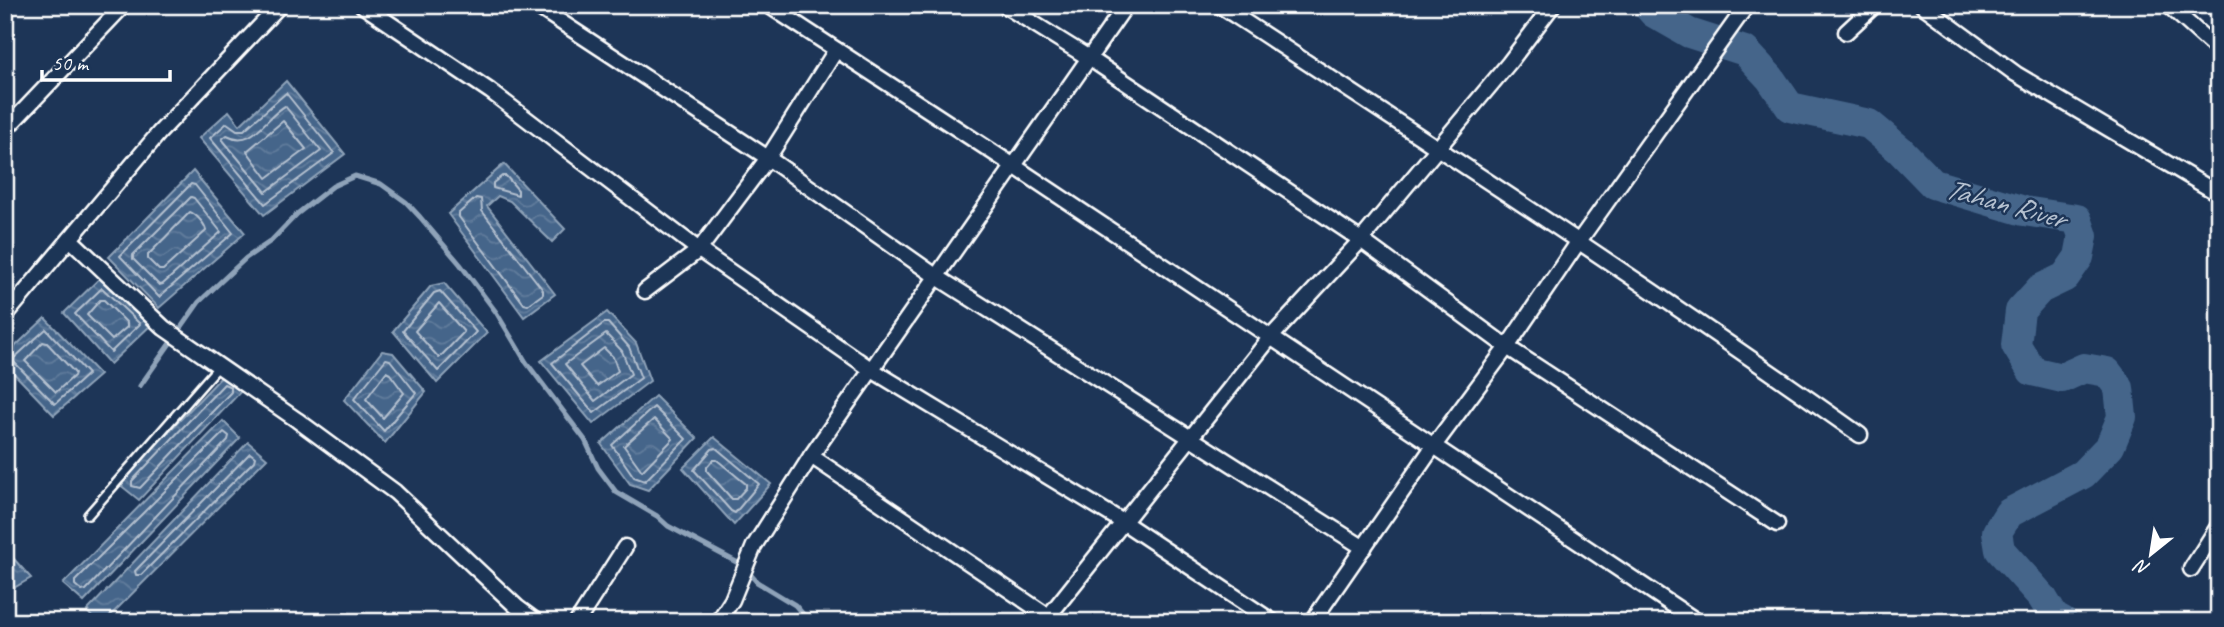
<svg xmlns="http://www.w3.org/2000/svg" width="2224" height="627" font-family="Caveat,sans-serif">
<defs>
<pattern id="water-waves" width="16" height="10" patternUnits="userSpaceOnUse" patternTransform="scale(1.75)"><rect width="16" height="10" fill="#45658a"/><path d="M0 5q4-4 8 0t8 0" fill="none" stroke="#617c9c"/></pattern>
</defs>
<rect width="100%" height="100%" fill="#1d3557"/>
<filter id="ink" filterUnits="userSpaceOnUse"><feTurbulence type="fractalNoise" baseFrequency=".0143" numOctaves="2"/><feDisplacementMap in="SourceGraphic" scale="14" xChannelSelector="R" yChannelSelector="G"/><feConvolveMatrix kernelMatrix="1 2 1 2 8 2 1 2 1" color-interpolation-filters="sRGB"/></filter>
<g filter="url(#ink)">
<!-- water -->
<g fill="url(#water-waves)" stroke="#8fa3b9" stroke-width="2">
<polygon points="286,81 345,154 264,215 199,138 229,111 240,125"/>
<polygon points="504,164 565,229 552,242 510,201 498,196 487,206 555,294 524,317 448,214"/>
<polygon points="193,171 245,233 159,308 109,257"/>
<polygon points="102,276 152,324 110,364 64,313"/>
<polygon points="444,283 487,333 437,383 393,331 431,286"/>
<polygon points="607,312 636,343 650,381 593,424 541,361"/>
<polygon points="45,318 100,375 54,415 5,364 5,356"/>
<polygon points="382,351 393,353 426,392 385,443 344,400"/>
<polygon points="226,372 243,389 139,500 119,484"/>
<polygon points="655,396 697,438 648,490 630,484 601,444"/>
<polygon points="223,421 240,438 84,602 63,584"/>
<polygon points="714,437 771,484 734,525 683,468"/>
<polygon points="248,442 267,458 104,622 96,622 87,611"/>
<polygon points="5,549 31,578 5,593"/>
</g>
<g fill="none" stroke-linecap="round" stroke-linejoin="round">
<!-- shore -->
<g stroke="#b5c1d0" stroke-width="2">
<polygon points="286,93 334,153 265,204 210,138 227,123 237,130 244,130"/>
<path d="M285,106l36,45 -55,41 -44,-53 5,-4c26,14 38,-18 58,-29z"/>
<polygon points="283,121 306,149 267,178 247,151"/>
<polygon points="502,176 506,176 518,190 518,195 493,188 493,183"/>
<polygon points="191,184 195,185 233,233 159,297 120,256"/>
<polygon points="191,197 194,198 221,232 163,284 159,285 133,259 133,255"/>
<polygon points="476,198 481,199 482,211 543,290 543,294 528,305 524,304 459,217 459,213"/>
<path d="M190,212c6,2 16,13 16,19l-43,39h-4l-11,-11v-4z"/>
<polygon points="102,288 140,324 111,352 75,314"/>
<polygon points="440,291 476,332 438,371 403,331 434,293"/>
<polygon points="100,300 104,300 127,323 127,327 112,340 87,315"/>
<polygon points="439,303 464,332 439,358 415,331"/>
<polygon points="604,323 608,323 629,347 641,378 594,413 552,363"/>
<polygon points="46,329 88,374 55,404 12,360"/>
<polygon points="606,334 622,351 631,374 595,401 565,364"/>
<polygon points="43,342 47,343 75,373 74,376 56,392 25,361"/>
<polygon points="604,348 613,357 618,371 597,386 580,366"/>
<polygon points="386,359 390,360 416,393 384,431 354,399"/>
<polygon points="386,372 390,374 404,393 383,418 366,399"/>
<polygon points="224,384 231,387 231,392 140,488 132,486 132,481"/>
<polygon points="654,407 686,439 645,481 634,477 612,445"/>
<polygon points="654,419 673,439 642,471 624,446"/>
<polygon points="224,432 229,436 228,440 86,590 82,591 75,585 75,581"/>
<polygon points="716,448 759,484 735,513 731,511 694,470 712,449"/>
<polygon points="250,453 255,457 254,461 141,575 136,575 135,571"/>
<polygon points="713,460 717,460 746,484 746,488 736,499 732,499 707,471 707,467"/>
</g>
<!-- stream -->
<polyline stroke="#8fa3b9" stroke-width="5" points="140,386 199,302 246,258 271,241 297,214 333,186 355,176 381,184 406,202 420,217 460,264 496,312 526,362 585,440 598,468 616,492 657,516 668,526 742,565 757,582 795,605 808,620 815,622"/>
<!-- river -->
<polyline stroke="#45658a" stroke-width="30" points="1647,5 1654,13 1689,33 1745,51 1770,78 1790,107 1869,124 1900,150 1933,184 2024,211 2077,219 2083,236 2079,257 2065,277 2040,289 2020,311 2016,345 2032,371 2062,378 2084,368 2107,372 2119,388 2122,417 2110,446 2083,474 2009,513 1997,532 2000,550 2042,597 2054,617 2063,622"/>
<defs>
<polyline id="service" points="88,515 218,367"/>
<g id="minor">
<polyline points="362,5 490,91 699,250 872,370 1123,522 1273,622"/>
<polyline points="535,5 768,158 937,277 1364,548"/>
<polyline points="768,5 1014,166 1698,622"/>
<polyline points="1004,5 1089,58 1361,240 1507,347 1777,524"/>
<path d="M1219,5c216,141 431,281 641,430"/>
<polyline points="1922,5 2016,74 2219,194"/>
<polyline points="2168,5 2219,51"/>
<polyline points="1846,32 1875,5"/>
<polyline points="5,130 124,5"/>
<polyline points="70,239 164,328 297,420 395,492 518,608 537,622"/>
<polyline points="645,291 699,250 768,158 836,50"/>
<polyline points="5,316 159,133 280,5"/>
<polyline points="811,456 1055,621"/>
<polyline points="2191,569 2219,525"/>
<polyline points="577,622 625,547"/>
<polyline points="718,622 732,600 754,546 811,456 1126,5"/>
<polyline points="1044,622 1270,338 1361,240 1509,63 1553,5"/>
<polyline points="1312,622 1433,447 1507,347 1579,241 1747,5"/>
</g>
</defs>
<!-- service casing -->
<use href="#service" stroke="#fff" stroke-width="12"/>
<!-- minor casing -->
<use href="#minor" stroke="#fff" stroke-width="19"/>
<!-- service -->
<use href="#service" stroke="#1d3557" stroke-width="7"/>
<!-- minor -->
<use href="#minor" stroke="#1d3557" stroke-width="14"/>
</g>
</g>
<g text-anchor="middle" stroke-width="5" stroke-linejoin="round" paint-order="stroke">
<!-- water labels -->
<g font-size="30" font-style="italic" fill="#b5c1d0" stroke="#1d3557">
<text transform="translate(2005 203) rotate(15)" y="10">Tahan River</text>
</g>
</g>
<!-- margin -->
<rect width="2224" height="627" fill="none" stroke="#1d3557" stroke-width="28"/>
<rect x="14" y="14" width="2196" height="599" fill="none" stroke="#fff" stroke-width="2.5" filter="url(#ink)"/>
<!-- north arrow -->
<g transform="translate(2151 554) rotate(210)" stroke="#1d3557" stroke-width="5" paint-order="stroke">
<path d="M0-5L12 26L0 18L-12 26Z" fill="#ffffff"/>
<text y="-10" font-size="19" font-weight="bold" text-anchor="middle" fill="#ffffff">N</text>
</g>
<!-- scale -->
<path d="M42 70v10h128v-10" fill="none" stroke="#ffffff" stroke-width="3.5"/>
<text x="52" y="70" font-size="21" fill="#ffffff" stroke="#1d3557" stroke-width="5" paint-order="stroke">50 m</text>
</svg>
